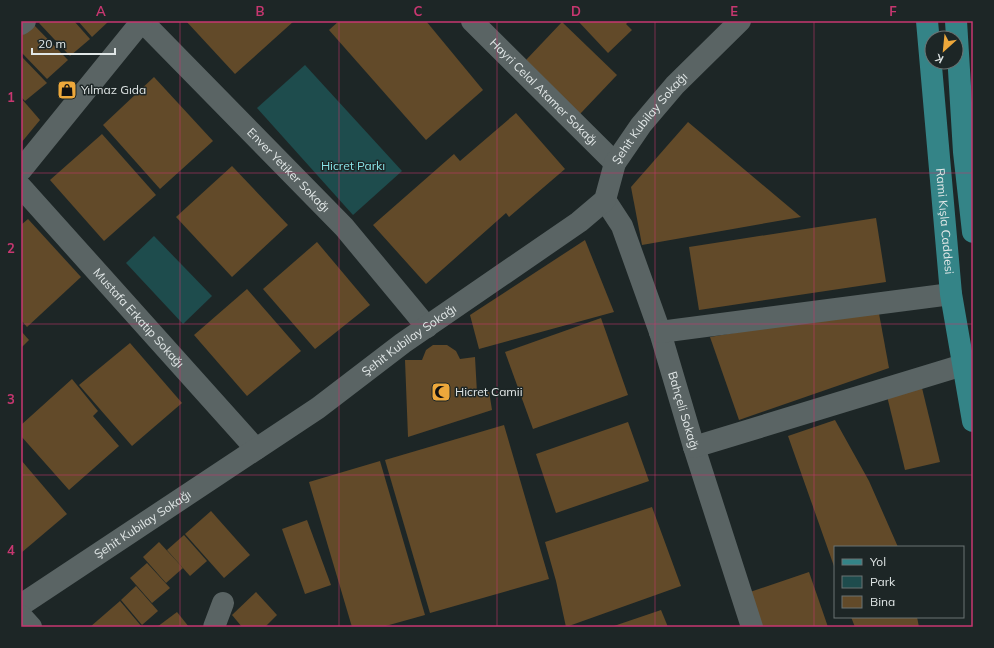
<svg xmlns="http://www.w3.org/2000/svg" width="994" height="648" font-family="Mulish,sans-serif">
<rect width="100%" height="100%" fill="#1d2626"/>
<!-- green -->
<g fill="#1e4c4d">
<polygon points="305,65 402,171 353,215 257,108"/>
<polygon points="154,236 212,296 183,324 126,263"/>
</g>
<!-- building -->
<g fill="#624a29">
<polygon points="42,21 74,21 90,39 70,56 39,23"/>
<polygon points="78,21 109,21 92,37"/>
<polygon points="186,21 294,21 235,74"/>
<polygon points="339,21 426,21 483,90 426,140 329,30"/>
<polygon points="578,21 629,21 626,24 632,30 608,53"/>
<polygon points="562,22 617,75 580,114 526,60"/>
<polygon points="33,24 68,60 47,79 21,52 21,35"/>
<polygon points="21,56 47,83 25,101 21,97"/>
<polygon points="154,77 213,141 160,189 103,125"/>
<polygon points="21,98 40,120 21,143"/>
<polygon points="516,113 565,169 509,217 506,213 426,284 373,225 454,154 460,161"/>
<polygon points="688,122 801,217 642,245 631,187"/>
<polygon points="102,134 156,195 104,241 50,180"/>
<polygon points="232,166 288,225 232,277 176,217"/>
<polygon points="876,218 886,282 699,310 689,247"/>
<polygon points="28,219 81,277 27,327 21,320 21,225"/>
<polygon points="585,240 614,312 479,349 470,315"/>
<polygon points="317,242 370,305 315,349 263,289"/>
<polygon points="247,289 301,351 247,396 194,335"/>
<polygon points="878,308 889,368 739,420 710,337"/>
<polygon points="601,318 628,395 533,429 505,352"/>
<polygon points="21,331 29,340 21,348"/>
<polygon points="130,343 182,403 132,446 79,385"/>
<polygon points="433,345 447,345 456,351 460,359 475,357 477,393 489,391 492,410 408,437 405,360 422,360 426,350"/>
<polygon points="72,379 98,411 93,416 119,446 69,490 21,436 21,425"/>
<polygon points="922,388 940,462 905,470 887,396"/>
<polygon points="835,420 869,481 898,547 835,547 835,569 788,436"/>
<polygon points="628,422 649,481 556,513 536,454"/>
<polygon points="504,425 549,579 430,613 385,460"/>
<polygon points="21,460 67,514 21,553"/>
<polygon points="380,461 425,615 382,627 352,627 309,482"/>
<polygon points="652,507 681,586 566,627 556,581 545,542"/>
<polygon points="211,511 250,555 224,578 185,534"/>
<polygon points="307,520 331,585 305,594 282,529"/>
<polygon points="184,535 207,561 190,576 167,550"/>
<polygon points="159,542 183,568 166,583 143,557"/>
<polygon points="147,563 170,588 152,603 130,578"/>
<polygon points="809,572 828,627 756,627 744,594"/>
<polygon points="136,586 158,611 142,625 121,600"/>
<polygon points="256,592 277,615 265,627 242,627 232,615"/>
<polygon points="120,601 142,627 90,627"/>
<polygon points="661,610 668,627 611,627"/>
<polygon points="177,612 189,627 157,627"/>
<polygon points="851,617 917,617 919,627 855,627"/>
</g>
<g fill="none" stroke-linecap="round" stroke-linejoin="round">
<!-- minor -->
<g stroke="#5a6464" stroke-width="22">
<path id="s1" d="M142,21l202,206 83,100"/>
<path id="s2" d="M472,21l143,142"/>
<polyline points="21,24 25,21"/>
<polyline points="21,170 142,21"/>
<path id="s3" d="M21,187l235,262"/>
<path id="s4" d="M605,200l17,26 38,106 34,115 58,180"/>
<polyline points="660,332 951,294"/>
<polyline points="694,447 963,365"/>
<path id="s5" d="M21,605l297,-197 85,-65 176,-121 26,-22 10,-37 26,-38 34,-40 65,-64"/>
<polyline points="21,616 31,627"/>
<polyline points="214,627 223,603"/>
</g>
<!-- major -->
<g stroke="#348487" stroke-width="22">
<path id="s6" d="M927,21l24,273 22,127"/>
<polyline points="956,21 964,152 973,232"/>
</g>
</g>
<!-- grid -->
<path fill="none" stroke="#c73770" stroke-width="1" stroke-opacity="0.55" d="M180,21v606M339,21v606M497,21v606M655,21v606M814,21v606M21,173h952M21,324h952M21,475h952"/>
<!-- icons -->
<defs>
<symbol id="shop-square" viewBox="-11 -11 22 22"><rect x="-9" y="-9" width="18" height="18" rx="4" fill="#eda83b" stroke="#1d2626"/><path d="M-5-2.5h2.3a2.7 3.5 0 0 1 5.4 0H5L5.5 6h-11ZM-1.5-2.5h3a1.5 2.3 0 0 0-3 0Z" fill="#111"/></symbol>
<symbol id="mosque-square" viewBox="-11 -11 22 22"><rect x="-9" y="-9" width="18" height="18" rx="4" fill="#eda83b" stroke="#1d2626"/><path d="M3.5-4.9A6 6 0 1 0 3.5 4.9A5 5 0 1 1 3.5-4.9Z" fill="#111"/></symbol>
</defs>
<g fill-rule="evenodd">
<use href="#shop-square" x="56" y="79" width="22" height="22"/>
<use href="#mosque-square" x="430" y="381" width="22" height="22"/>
</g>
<g text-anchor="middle" stroke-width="3" stroke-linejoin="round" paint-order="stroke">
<!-- poi labels -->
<g font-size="12" fill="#e1e7e7" stroke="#1d2626" text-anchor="start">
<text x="81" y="94">Yılmaz Gıda</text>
<text x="455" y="396">Hicret Camii</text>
</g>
<!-- street labels -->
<g font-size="12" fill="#e1e7e7" stroke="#1d2626">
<text dy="4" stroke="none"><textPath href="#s2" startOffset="101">Hayri Celal Atamer Sokağı</textPath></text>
<text dy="4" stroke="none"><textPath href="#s5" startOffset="806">Şehit Kubilay Sokağı</textPath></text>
<text dy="4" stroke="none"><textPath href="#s1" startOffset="209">Enver Yetiker Sokağı</textPath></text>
<text dy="4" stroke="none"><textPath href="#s6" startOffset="201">Rami Kışla Caddesi</textPath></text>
<text dy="4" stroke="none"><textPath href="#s3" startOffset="176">Mustafa Erkatip Sokağı</textPath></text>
<text dy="4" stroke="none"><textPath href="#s5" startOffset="470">Şehit Kubilay Sokağı</textPath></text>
<text dy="4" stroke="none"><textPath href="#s4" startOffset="226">Bahçeli Sokağı</textPath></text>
<text dy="4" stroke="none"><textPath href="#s5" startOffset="146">Şehit Kubilay Sokağı</textPath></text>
</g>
<!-- park labels -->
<g font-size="12" fill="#89e5e9" stroke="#1d2626">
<text x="353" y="170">Hicret Parkı</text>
</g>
</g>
<!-- border -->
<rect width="994" height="648" fill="none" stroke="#1d2626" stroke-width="44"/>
<!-- legend -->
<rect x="834" y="546" width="130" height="72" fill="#1d2626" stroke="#6b7373"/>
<rect x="842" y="559" width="20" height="6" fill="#348487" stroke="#6b7373"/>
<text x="870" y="566" font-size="12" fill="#e1e7e7">Yol</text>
<rect x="842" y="576" width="20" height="12" fill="#1e4c4d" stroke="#6b7373"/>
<text x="870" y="586" font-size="12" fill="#e1e7e7">Park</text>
<rect x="842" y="596" width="20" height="12" fill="#624a29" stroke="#6b7373"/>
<text x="870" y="606" font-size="12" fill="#e1e7e7">Bina</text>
<!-- north arrow -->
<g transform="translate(944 50) rotate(207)"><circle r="19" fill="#1d2626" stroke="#6b7373"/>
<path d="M0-3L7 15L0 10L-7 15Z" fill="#eda83b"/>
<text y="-6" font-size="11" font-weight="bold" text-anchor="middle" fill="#e1e7e7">K</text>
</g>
<!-- scale -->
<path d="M32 48v6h83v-6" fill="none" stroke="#e1e7e7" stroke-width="2"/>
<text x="38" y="48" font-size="12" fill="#e1e7e7" stroke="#1d2626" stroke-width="3" paint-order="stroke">20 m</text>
<rect x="22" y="22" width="950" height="604" fill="none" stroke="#c73770" stroke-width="1.5"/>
<g font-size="13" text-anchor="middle" font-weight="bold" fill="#c73770">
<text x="101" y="16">A</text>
<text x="260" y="16">B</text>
<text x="418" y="16">C</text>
<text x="576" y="16">D</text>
<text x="734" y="16">E</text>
<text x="893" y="16">F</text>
<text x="11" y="102">1</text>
<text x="11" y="253">2</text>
<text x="11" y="404">3</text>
<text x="11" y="555">4</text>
</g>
</svg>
